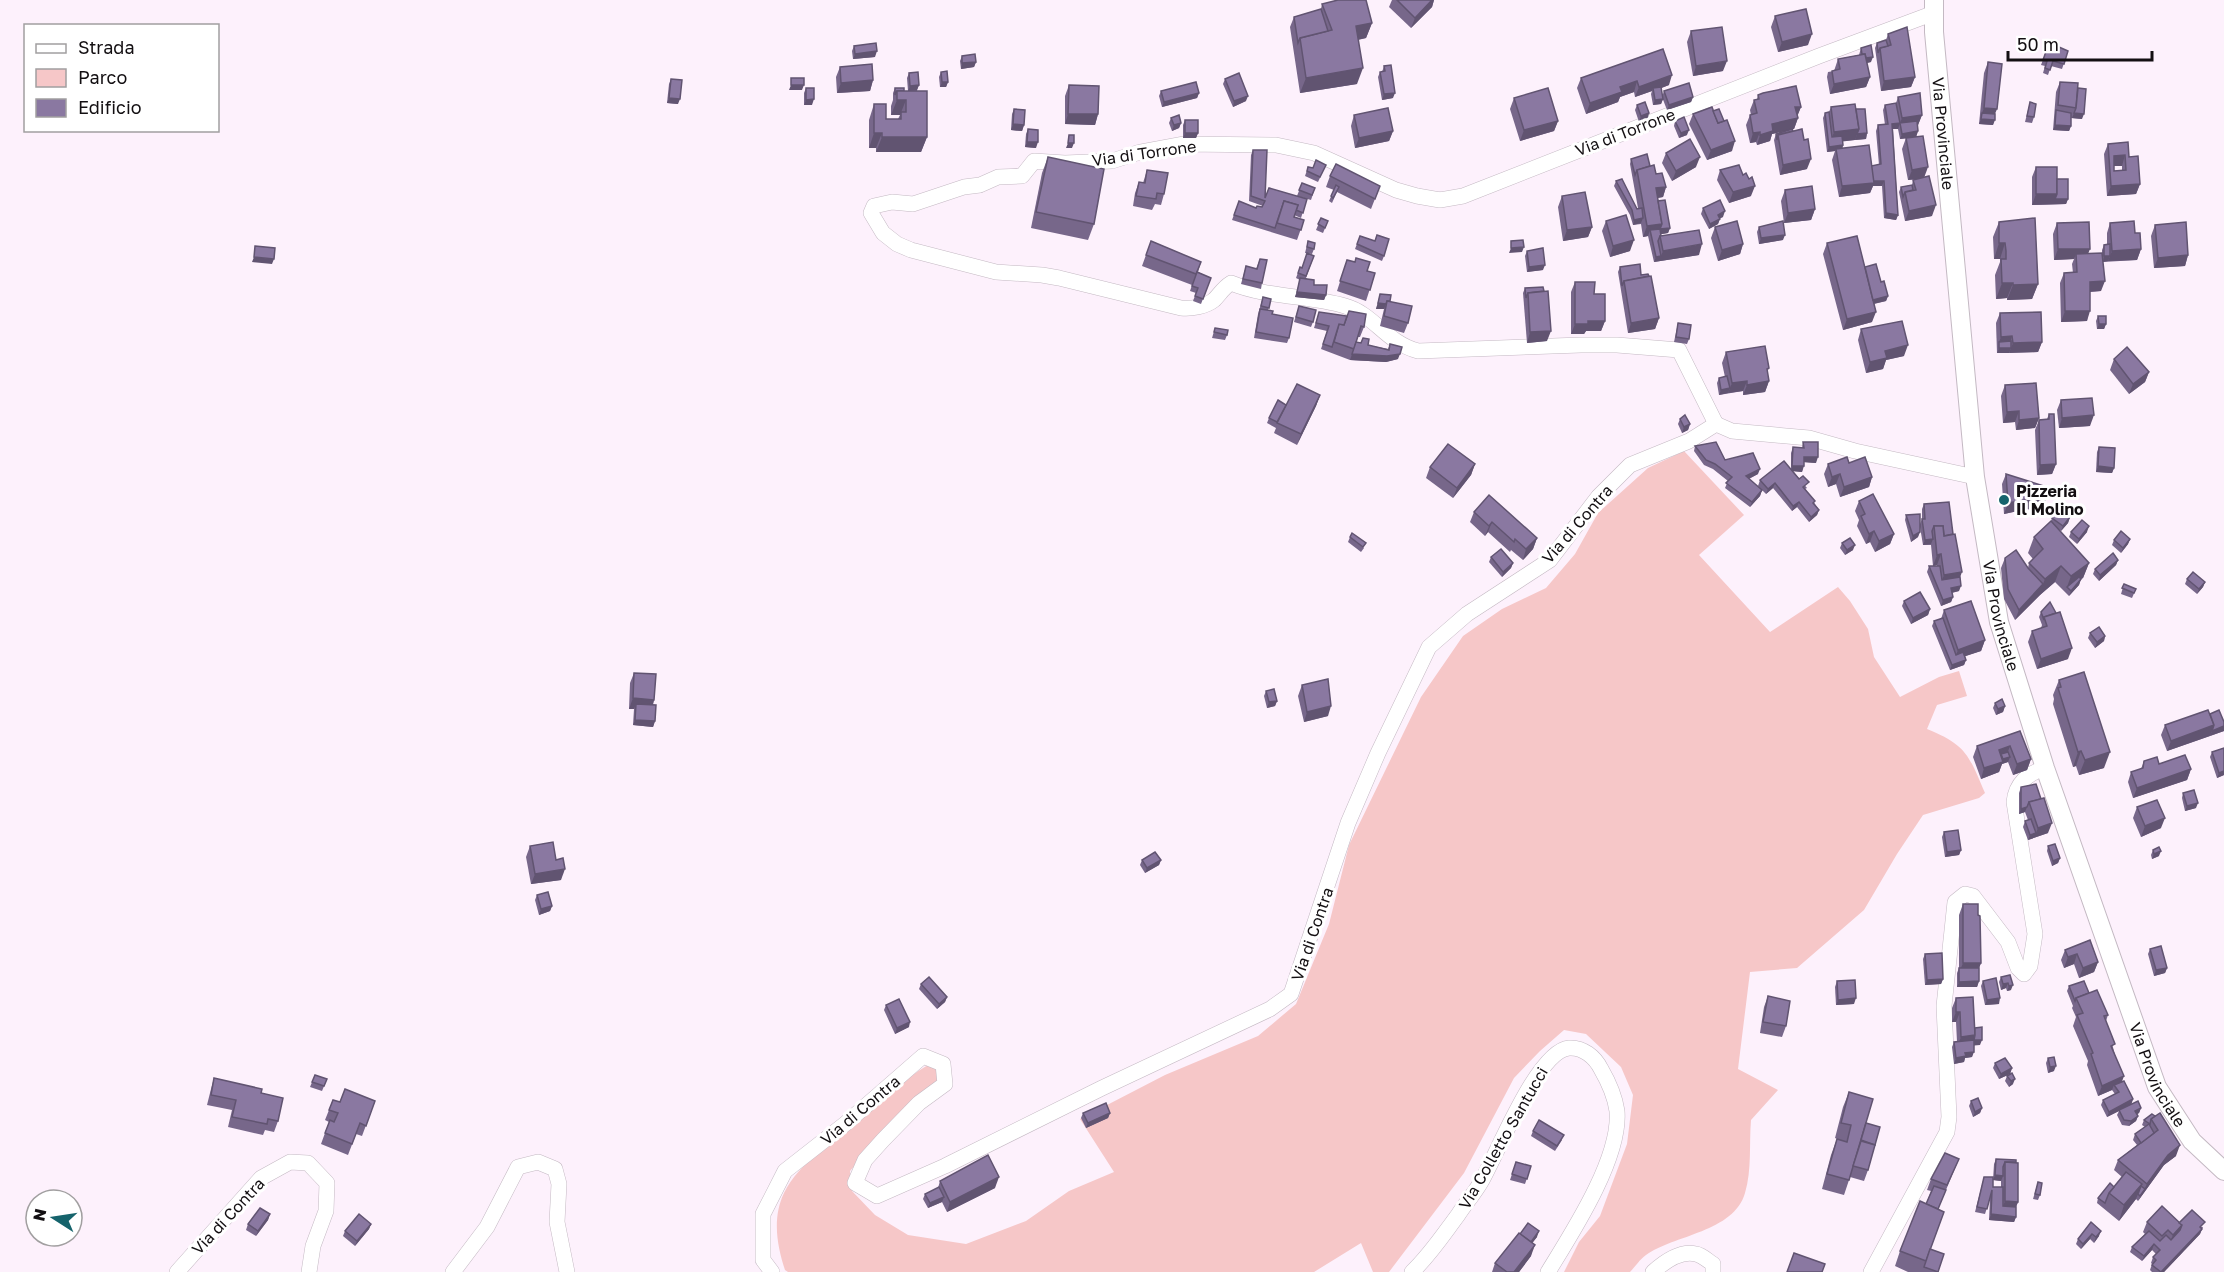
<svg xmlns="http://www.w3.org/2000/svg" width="2224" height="1272" font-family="'Golos Text',sans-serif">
<rect width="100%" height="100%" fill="#fdf1fc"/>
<!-- green -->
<path fill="#f6c7c8" d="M1684,451l60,64 -45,40 71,77 68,-45 12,14 18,28 6,28 26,40 39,-20 20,-6 8,25 -30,9 -10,24c40,16 42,27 58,64l-6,5 -56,17 -26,39 -33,56 -67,58 -47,4 -12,97 40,21 -27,30c-2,24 1,50 -6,73 -11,39 -71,42 -99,62 -6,4 -11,12 -16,17h-66l15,-30 21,-26 27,-72 6,-49 -12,-28 -35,-33 -22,-4 -24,21 -26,27 -50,95 -75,99h-16l-12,-29 -47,29h-526l-3,-2c-8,-24 -13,-52 -1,-77 15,-30 50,-53 75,-74 22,-19 44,-39 69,-54l11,5v13l-51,45 -38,43 2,20 23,24 33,20 58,9 60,-23 43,-30 45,-19 -34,-53 85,-44 93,-39 38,-32 33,-80 20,-79 72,-148 42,-61 39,-27 44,-21 29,-34 23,-41 50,-45z"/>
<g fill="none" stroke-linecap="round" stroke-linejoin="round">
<defs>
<g id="minor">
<path d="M1716,424l-37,-74 -62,-5h-36l-163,6c-33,-9 -44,-37 -73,-45 -37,-11 -77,-8 -114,-23 -8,5 -11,11 -17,17 -9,7 -23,9 -33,8l-122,-30 -17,-3 -46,-3 -85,-22 -14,-6 -14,-11 -12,-20 3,-7 18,-4 21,2 51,-17 16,-2 18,-8 24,-1 12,-15 31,2 47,-2 28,-9 43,-8 93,1 38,8 82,37 21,6 23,4 23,-4 356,-140 115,-43"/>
<polyline points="177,1272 261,1178 290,1162 308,1163 327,1183 326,1211 313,1246 309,1272"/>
<polyline points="453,1272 487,1227 518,1167 538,1162 555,1169 559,1184 557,1222 567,1272"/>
<polyline points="772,1272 763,1260 763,1214 785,1171 845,1124 923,1056 943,1064 945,1084 919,1103 883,1140 865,1160 855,1183 877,1196 945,1166 1102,1088 1270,1009 1291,994 1348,823 1378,753 1429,647 1467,614 1550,560 1598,497 1630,465 1689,441 1716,424 1732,431 1809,438 1855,451 1975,477"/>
<path d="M1412,1272c18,-17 31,-37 46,-57 7,-11 16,-21 23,-33 16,-27 56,-131 88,-134 14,-1 26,9 32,21 7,12 14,28 16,42 4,47 -45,122 -69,161"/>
<path d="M1653,1272c11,-10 27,-22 43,-18 6,1 12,7 17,10v8"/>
<path d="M1871,1272l76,-140 2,-15 -5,-111 11,-104 10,-8 8,2 35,46 10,26 6,6 6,-8 5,-32 -21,-132c2,-19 13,-28 31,-34"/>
</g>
<g id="tertiary">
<path id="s1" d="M1934,0v32l41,445 24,145 46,146 112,319 35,54 32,30"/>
</g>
</defs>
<!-- minor casing -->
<use href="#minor" stroke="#c4b9c3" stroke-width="16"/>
<!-- tertiary casing -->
<use href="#tertiary" stroke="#c4b9c3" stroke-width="20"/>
<!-- minor -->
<use href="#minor" stroke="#fff" stroke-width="15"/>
<!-- tertiary -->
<use href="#tertiary" stroke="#fff" stroke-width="18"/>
</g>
<!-- wall -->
<g fill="#77678a" fill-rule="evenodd">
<polygon points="1392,0 1434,0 1432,7 1411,28 1389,7"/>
<polygon points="1322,4 1372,23 1366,38 1358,40 1357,84 1300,93 1290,27 1294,17 1321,9"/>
<polygon points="1775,16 1808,45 1778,52 1771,27"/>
<polygon points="1691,31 1723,71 1693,76 1687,42"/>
<polygon points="1888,34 1915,77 1911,87 1881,91 1875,48 1877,43 1886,40"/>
<polygon points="854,46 875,57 853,59 852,51"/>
<polygon points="2048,46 2068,51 2062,69 2051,66 2048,75 2043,73 2045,66 2041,65"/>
<polygon points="1861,48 1871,62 1867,63 1870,77 1866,87 1830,94 1827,77 1828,72 1834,71 1838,59 1859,55"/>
<polygon points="1663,49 1669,85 1661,88 1663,99 1661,104 1653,105 1651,94 1652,91 1635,97 1634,92 1620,97 1618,102 1586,114 1577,88 1581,78"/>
<polygon points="962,56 976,62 974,67 961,69 960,61"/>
<polygon points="1988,62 1995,114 1993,125 1979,124 1984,73"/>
<polygon points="1384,66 1393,98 1382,100 1378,77 1380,72 1382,72"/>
<polygon points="840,67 873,80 870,91 837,93 836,77"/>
<polygon points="941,72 948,82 946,87 940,87 939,77"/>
<polygon points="909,73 919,85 917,90 927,137 921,152 876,152 876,148 869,148 869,120 874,104 886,119 898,119 900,115 891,115 891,106 893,100 893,93 895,88 904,91 908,91 907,78"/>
<polygon points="671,79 678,104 667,103 669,84"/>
<polygon points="1225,79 1246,101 1233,107 1223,84"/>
<polygon points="2060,82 2078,88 2082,119 2071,118 2071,126 2069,131 2053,130 2056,92"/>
<polygon points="1069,85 1098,114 1095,125 1065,124 1065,96"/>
<polygon points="806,88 812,105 804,105 804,93"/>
<polygon points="1161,91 1199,93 1197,98 1162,107 1159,96"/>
<polygon points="1664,91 1693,97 1691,102 1667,110 1662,97"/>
<polygon points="1758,95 1801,107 1797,116 1798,118 1794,129 1792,129 1807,169 1780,175 1774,140 1776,134 1788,130 1772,134 1770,141 1757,145 1756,142 1750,143 1746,125 1750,115 1751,115 1750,110 1754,100 1757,99"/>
<polygon points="1898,97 1922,115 1918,125 1917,125 1918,131 1916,137 1900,139 1898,129 1893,129 1898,215 1896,220 1884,218 1882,186 1873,186 1870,193 1839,197 1832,160 1835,151 1827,152 1823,118 1825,113 1829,112 1831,107 1856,109 1867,133 1866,139 1843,141 1843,145 1842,149 1871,166 1879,165 1876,131 1878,125 1885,125 1883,110 1885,105 1896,103"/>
<polygon points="1514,98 1558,121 1554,131 1520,141 1510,109"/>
<polygon points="2030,102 2034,117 2032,123 2025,122"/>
<polygon points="1637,105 1648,118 1639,122 1635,110"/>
<polygon points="1014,109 1024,125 1022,131 1011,130 1012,114"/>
<polygon points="1693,114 1732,151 1707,160 1689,124"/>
<polygon points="1354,115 1393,131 1389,141 1355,148 1351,126"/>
<polygon points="1171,118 1181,123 1179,128 1172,131 1169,123"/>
<polygon points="1185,120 1198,133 1196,138 1183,138 1183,125"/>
<polygon points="1675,121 1687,135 1679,138 1674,126"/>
<polygon points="1028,129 1036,148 1025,147 1026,134"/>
<polygon points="1906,138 1924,177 1932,216 1905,221 1899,192 1901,187 1912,185 1913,180 1918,179 1908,180 1902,149"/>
<path d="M2108,144l21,13 11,27 -4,10 -29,2 -3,-42zM2114,166h8v4l-8,1z"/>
<polygon points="1253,150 1265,198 1307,199 1301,218 1294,215 1294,217 1304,220 1297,240 1232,220 1239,201 1256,208 1262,207 1263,206 1249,201 1251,155"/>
<polygon points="1666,153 1696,167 1672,181 1662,163"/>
<polygon points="1048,157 1094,224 1088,240 1031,228 1042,173"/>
<polygon points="1631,159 1650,166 1666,187 1663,197 1657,198 1670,228 1668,233 1661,234 1661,236 1699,255 1654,262 1648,236 1643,237 1641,224 1633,225 1630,215 1614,186 1616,181 1637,209 1638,208 1630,164"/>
<polygon points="1326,165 1318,182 1305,176 1308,167 1313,168"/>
<polygon points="2036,167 2057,179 2068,199 2066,204 2032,205 2032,177"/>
<polygon points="1147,170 1164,194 1161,205 1155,204 1152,210 1133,206 1135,193 1139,182 1143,183"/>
<polygon points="1720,170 1751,196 1729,203 1717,180"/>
<polygon points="1330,176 1380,186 1371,209 1337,192 1332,203 1329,201 1334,190 1326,187"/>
<polygon points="1302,183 1315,188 1311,200 1297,196"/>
<polygon points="1785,190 1815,209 1811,220 1784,223 1781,201"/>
<polygon points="1562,196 1592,227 1588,237 1563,241 1558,207"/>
<polygon points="1703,208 1723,217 1720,218 1718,224 1709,229 1701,214"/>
<polygon points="1321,218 1328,221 1323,233 1316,230"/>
<polygon points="1606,221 1630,251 1610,257 1602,231"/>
<polygon points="1999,222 2038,284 2032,299 2007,300 2007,298 1996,299 1995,275 2000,262 2000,259 1994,259 1993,237"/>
<polygon points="2057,223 2088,253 2102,253 2102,250 2104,245 2107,244 2107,233 2110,223 2135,233 2141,249 2137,260 2103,262 2101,291 2090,292 2087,321 2061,322 2060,283 2064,273 2073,273 2072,264 2074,259 2054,260 2053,234"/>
<polygon points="2155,225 2188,255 2185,266 2154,268 2151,236"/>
<polygon points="1715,227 1743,244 1740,254 1718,261 1711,238"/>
<polygon points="1759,227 1783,240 1759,244 1757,232"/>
<polygon points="1360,236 1384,256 1382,261 1355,249"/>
<polygon points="1151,241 1201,262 1198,272 1211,278 1201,304 1193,301 1196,293 1190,291 1192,285 1142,266"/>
<polygon points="1308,241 1314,249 1312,254 1305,253"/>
<polygon points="1827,243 1865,267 1881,282 1888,296 1886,301 1874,304 1872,322 1843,330 1823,254"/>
<polygon points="1527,251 1543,270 1527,272 1525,256"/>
<polygon points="1314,256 1306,278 1326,295 1324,300 1295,297 1300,280 1296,278 1300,267 1302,268"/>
<polygon points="1260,259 1262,283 1261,289 1241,284 1246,266 1256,269"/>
<polygon points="1347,260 1367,271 1375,273 1366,301 1337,291"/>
<polygon points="1620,267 1641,275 1659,318 1655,329 1628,333 1618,272"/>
<polygon points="1575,282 1594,294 1605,321 1601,331 1586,331 1584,334 1571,334 1571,292"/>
<polygon points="1525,288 1547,341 1527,343 1523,293"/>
<polygon points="1380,294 1390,301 1408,323 1404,333 1380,326 1384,309 1376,309"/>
<polygon points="1263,297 1271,299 1268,310 1272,314 1289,338 1287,343 1254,338 1258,314"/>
<polygon points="1299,306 1313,322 1311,327 1294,322"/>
<polygon points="1319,312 1364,327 1360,337 1358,337 1356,342 1361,343 1363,338 1368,345 1388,349 1390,344 1398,359 1386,362 1350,360 1321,349 1327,331 1314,328"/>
<polygon points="2000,313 2042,342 2038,352 1997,353 1996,323"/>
<polygon points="2098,316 2106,324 2104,329 2097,329 2096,321"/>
<polygon points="1678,323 1689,339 1687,344 1674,342"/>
<polygon points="1215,328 1227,335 1225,340 1212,338"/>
<polygon points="1861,329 1904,356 1886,360 1883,369 1866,373 1858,340"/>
<polygon points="1726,352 1769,368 1767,372 1769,381 1765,392 1743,395 1743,391 1719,395 1717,383 1719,378 1725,377 1722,363"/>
<polygon points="2114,359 2149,372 2145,382 2129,394 2110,370"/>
<polygon points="2005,385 2039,418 2035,428 2016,430 2015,422 2003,423 2001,396"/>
<polygon points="1320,395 1316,406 1297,445 1274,433 1276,428 1267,423 1269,418 1286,405"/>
<polygon points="2061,400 2090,426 2059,428 2057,410"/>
<polygon points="2049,414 2056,464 2052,474 2037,475 2035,430 2039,420 2047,419"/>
<polygon points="1680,419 1690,424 1688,430 1682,433 1678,424"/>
<polygon points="1803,442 1816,463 1804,462 1802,472 1793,471 1807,488 1805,489 1819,510 1817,515 1809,522 1797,507 1792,511 1773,488 1766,494 1758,486 1760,480 1791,469 1791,453 1793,447 1802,448"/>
<polygon points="1695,446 1758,474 1749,479 1762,490 1760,496 1750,507 1725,488 1728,481 1713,469 1704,465 1694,451"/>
<polygon points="2099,447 2114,468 2112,473 2096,472 2097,452"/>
<polygon points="1849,463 1872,477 1869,487 1840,497 1836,484 1828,487 1824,474 1828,464"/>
<polygon points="1475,464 1471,475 1453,498 1426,478 1430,467"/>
<polygon points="2006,474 2041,511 2027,509 2004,514 2002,484"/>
<polygon points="1859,501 1894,534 1890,544 1875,552 1870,542 1866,544 1857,526 1859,520 1855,511"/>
<polygon points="1924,504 1953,534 1960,577 1959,591 1952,593 1953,597 1951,602 1941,606 1927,572 1929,566 1937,566 1937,565 1933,566 1931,545 1923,545 1920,527 1918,537 1911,542 1905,520 1906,515 1920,524 1922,519 1922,509"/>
<polygon points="1474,512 1537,538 1533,549 1523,560 1511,550 1510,552 1488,532 1485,536 1470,522"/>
<polygon points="2070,517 2068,523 2061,531 2058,529 2089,563 2083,578 2081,579 2079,585 2069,596 2055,582 2040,595 2015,620 2004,599 2001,568 2005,558 2028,568 2029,563 2033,559 2028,553 2034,537 2051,521 2052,518"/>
<polygon points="2071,532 2087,532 2077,544 2069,537"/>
<polygon points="1350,537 1364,548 1361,552 1348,542"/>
<polygon points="2130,539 2128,544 2121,553 2112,545 2114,540"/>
<polygon points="1842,543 1853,550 1845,555 1840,548"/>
<polygon points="1491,557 1513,563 1511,568 1502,577 1489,562"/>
<polygon points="2118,560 2116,565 2099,581 2093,574 2095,569"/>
<polygon points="2187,579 2205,582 2203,587 2197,594 2185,584"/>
<polygon points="2124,584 2136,589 2132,598 2121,594"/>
<polygon points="1904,601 1930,609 1928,615 1911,624 1902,606"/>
<polygon points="1944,610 1985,640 1981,651 1965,656 1966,660 1964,665 1950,670 1932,626 1934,621 1941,619"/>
<polygon points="2041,612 2068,659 2037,669 2028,642 2032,631 2041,628 2042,625 2039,617"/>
<polygon points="2090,633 2105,636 2104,641 2095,648 2088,638"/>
<polygon points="634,673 654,700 653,705 655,721 653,727 633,725 634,709 629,709 630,683"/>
<polygon points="2059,680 2104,768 2079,775 2076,766 2073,767 2053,704 2054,699 2053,695"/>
<polygon points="1302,685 1328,716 1304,722 1298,696"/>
<polygon points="1266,691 1277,701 1275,706 1267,708 1264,696"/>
<polygon points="1995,703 2005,706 2003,712 1996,715 1993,708"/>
<polygon points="2224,722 2224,731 2167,751 2161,735 2165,725"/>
<polygon points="2020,731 2031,759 2027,770 2013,775 2008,762 2002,764 1999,772 1981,779 1973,757 1977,746"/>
<polygon points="2224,748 2224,775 2217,778 2210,757 2212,752"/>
<polygon points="2144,761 2159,764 2191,769 2187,780 2133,798 2128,782 2131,772 2141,769"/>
<polygon points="2021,787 2048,833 2028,840 2023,827 2025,821 2028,820 2025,812 2019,814 2019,793"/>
<polygon points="2183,793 2196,808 2185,811 2182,798"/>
<polygon points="2137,807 2161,828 2141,837 2133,818"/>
<polygon points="1944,832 1961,850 1959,855 1945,857 1942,837"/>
<polygon points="530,846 556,860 561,880 531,884 526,857"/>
<polygon points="2048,846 2060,858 2058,863 2052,866 2047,851"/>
<polygon points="2153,850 2159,856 2152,859 2151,855"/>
<polygon points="1142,860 1161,860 1159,865 1145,873 1140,865"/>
<polygon points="537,895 552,906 550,911 539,915 535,900"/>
<polygon points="1963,904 1978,915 1981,963 1979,968 1979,981 1977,987 1957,987 1957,973 1959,968 1959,915"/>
<polygon points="2090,940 2098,962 2094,972 2079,978 2074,964 2064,968 2061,960 2065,950"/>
<polygon points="2150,949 2167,968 2165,973 2154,976 2148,954"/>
<polygon points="1925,954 1943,979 1941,984 1925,985 1923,959"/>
<polygon points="2010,975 2011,990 2007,991 2006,988 2001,990 1999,982 2001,977"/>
<polygon points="1837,981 1854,1004 1836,1005 1835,987"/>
<polygon points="1983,981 1999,1004 1985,1005 1981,986"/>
<polygon points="921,984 947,997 945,1002 937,1009 919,989"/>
<polygon points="2069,986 2089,993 2108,1015 2106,1021 2122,1081 2133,1099 2131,1105 2141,1108 2139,1113 2137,1114 2138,1116 2136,1121 2129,1126 2122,1125 2117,1115 2119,1111 2107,1117 2101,1105 2103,1100 2115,1094 2112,1090 2098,1096 2087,1065 2088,1061 2073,1026 2076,1017 2072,1008 2073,1006 2067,991"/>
<polygon points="1768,996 1786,1026 1782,1037 1760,1033 1764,1007"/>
<polygon points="1956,998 1975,1028 1980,1045 1974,1045 1972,1057 1965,1058 1964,1062 1954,1064 1952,1047 1954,1042 1957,1042 1956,1022 1952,1022 1952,1008"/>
<polygon points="886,1005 909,1027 895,1034 884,1010"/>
<polygon points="2048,1058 2054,1071 2048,1073 2046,1063"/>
<polygon points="1995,1063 2012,1068 2010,1074 1999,1079 1993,1068"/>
<polygon points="315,1075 327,1079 322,1091 310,1087"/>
<polygon points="2007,1076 2013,1084 2009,1087 2005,1081"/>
<polygon points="214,1078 261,1093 278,1121 274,1132 265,1130 263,1135 228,1127 232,1110 207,1105 211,1089"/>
<polygon points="1849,1092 1866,1123 1868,1170 1864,1181 1850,1177 1844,1195 1822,1189 1831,1155 1837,1139 1845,1142 1835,1138 1843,1107"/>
<polygon points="333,1100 340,1102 375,1101 362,1136 356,1134 348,1155 321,1144 329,1122 325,1120"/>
<polygon points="1971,1101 1982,1108 1980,1113 1973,1117 1969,1106"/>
<polygon points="1083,1113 1110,1113 1108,1118 1086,1128 1081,1118"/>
<polygon points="2152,1114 2176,1156 2164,1165 2138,1201 2136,1199 2119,1221 2097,1203 2098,1198 2114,1187 2122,1177 2114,1170 2118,1160 2137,1145 2133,1140 2135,1134 2145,1127 2142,1125 2144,1120"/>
<polygon points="1533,1131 1562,1140 1555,1151 1531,1136"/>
<polygon points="1959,1159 1938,1209 1930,1250 1938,1272 1922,1272 1926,1260 1922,1272 1908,1272 1895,1266 1900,1251 1926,1204 1931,1191 1927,1190 1931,1179"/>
<polygon points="1996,1159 2016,1160 2018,1202 2016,1207 2016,1217 2014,1222 1989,1220 1990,1198 1985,1214 1975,1212 1984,1177 1993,1187 2001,1187 2001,1181 1993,1180 1994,1164"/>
<polygon points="1516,1162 1531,1166 1525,1184 1510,1180"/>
<polygon points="940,1181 995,1188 947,1212 942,1202 928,1208 923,1199 925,1194 938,1188"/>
<polygon points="2038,1182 2040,1195 2038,1200 2033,1199"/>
<polygon points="270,1214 268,1220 256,1236 246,1230 248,1224"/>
<polygon points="2091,1222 2099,1236 2094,1243 2090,1239 2081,1249 2076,1244 2078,1239"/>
<polygon points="2147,1222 2179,1223 2203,1227 2200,1234 2164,1272 2152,1272 2150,1270 2152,1264 2151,1263 2153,1257 2156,1254 2152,1250 2142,1261 2130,1252 2132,1247 2145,1234 2143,1232"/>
<polygon points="371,1224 369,1229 355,1246 343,1236 345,1231"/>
<polygon points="1520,1234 1537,1237 1532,1243 1531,1256 1519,1272 1492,1272 1495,1263"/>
</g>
<!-- shaded-wall -->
<g fill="#615471">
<polygon points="1432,0 1434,0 1432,7 1411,28 1415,18"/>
<polygon points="1372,23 1366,38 1351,41 1356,26"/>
<polygon points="1812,34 1808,45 1778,52 1782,42"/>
<polygon points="877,51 875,57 853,59 855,54"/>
<polygon points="1873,57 1871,62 1861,64 1863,59"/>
<polygon points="1727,61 1723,71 1693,76 1696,66"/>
<polygon points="976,62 974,67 961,69 962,63"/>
<polygon points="1363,68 1357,84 1300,93 1306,78"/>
<polygon points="1672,75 1669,85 1654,91 1653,88 1652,91 1635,97 1639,87"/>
<polygon points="1870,77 1866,87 1830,94 1834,84"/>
<polygon points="1915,77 1911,87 1881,91 1884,81"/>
<polygon points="873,80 870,91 837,93 841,83"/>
<polygon points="1637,81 1634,92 1620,97 1618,102 1586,114 1590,103 1620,87"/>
<polygon points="942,82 948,82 946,87 940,87"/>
<polygon points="791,85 804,85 802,90 789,90"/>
<polygon points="919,85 917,90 908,91 910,86"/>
<polygon points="1199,93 1197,98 1162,107 1164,102"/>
<polygon points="1395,93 1393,98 1382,100 1384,94"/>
<polygon points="1248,96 1246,101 1233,107 1234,101"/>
<polygon points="1693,97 1691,102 1667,110 1669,105"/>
<polygon points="669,98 680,99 678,104 667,103"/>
<polygon points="814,99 812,105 804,105 806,100"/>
<polygon points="1663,99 1661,104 1653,105 1655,100"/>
<polygon points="897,100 906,100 900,115 891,115"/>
<polygon points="1795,107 1801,107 1797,117"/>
<polygon points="1984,108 1997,109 1993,119 1982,113"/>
<polygon points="1649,113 1648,118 1639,122 1641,116"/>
<polygon points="2074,113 2084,114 2082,119 2072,118"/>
<polygon points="1068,114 1098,114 1095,125 1065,124"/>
<polygon points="1922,115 1918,125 1901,128 1900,123 1902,118"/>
<polygon points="1798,118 1794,129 1772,134 1770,141 1757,145 1760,135 1772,124"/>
<polygon points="1981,119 1995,120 1993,125 1979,124"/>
<polygon points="1558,121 1554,131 1520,141 1524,130"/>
<polygon points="1181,123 1179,128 1172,131 1174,125"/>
<polygon points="1900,123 1898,129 1890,129 1892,124"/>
<polygon points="1013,124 1024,125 1022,131 1011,130"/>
<polygon points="2055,125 2071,126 2069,131 2053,130"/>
<polygon points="1859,129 1855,140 1830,143 1834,132"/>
<polygon points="1689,130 1687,135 1679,138 1681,133"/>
<polygon points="1393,131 1389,141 1355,148 1359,138"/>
<polygon points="1918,131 1916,137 1900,139 1902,134"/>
<polygon points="1760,132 1756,142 1750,143 1753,133"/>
<polygon points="874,133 882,133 876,148 869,148"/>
<polygon points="1185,133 1198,133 1196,138 1183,138"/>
<polygon points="1867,133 1866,139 1855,140 1857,134"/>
<polygon points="882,137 927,137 921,152 876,152"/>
<polygon points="1735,141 1732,151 1707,160 1711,150"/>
<polygon points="1027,142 1038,142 1036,148 1025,147"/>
<polygon points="1068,143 1074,143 1072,148 1066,148"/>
<polygon points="1843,145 1842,151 1836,149 1835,151 1827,152 1829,147"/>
<polygon points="2125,155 2122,166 2110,166 2114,156"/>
<polygon points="1700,157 1696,167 1672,181 1676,171"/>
<polygon points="1811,159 1807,169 1780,175 1783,165"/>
<polygon points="1928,167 1924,178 1908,180 1912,170"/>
<polygon points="1871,181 1884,181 1882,186 1873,186 1870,193 1839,197 1842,186"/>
<polygon points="2140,184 2136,194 2107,196 2111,186"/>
<polygon points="1755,186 1751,196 1729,203 1733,192"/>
<polygon points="1666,187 1663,197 1652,199 1656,188"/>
<polygon points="2036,194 2057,194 2068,199 2066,204 2032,205"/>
<polygon points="1936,205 1932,216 1905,221 1909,211"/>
<polygon points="1815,209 1811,220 1784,223 1788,213"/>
<polygon points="1725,211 1723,217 1716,220 1718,215"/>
<polygon points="1886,213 1898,215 1896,220 1884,218"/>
<polygon points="1643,218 1641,223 1633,225 1634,220"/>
<polygon points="1720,219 1718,224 1709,229 1710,224"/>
<polygon points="1662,224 1670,228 1668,233 1651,236 1650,230 1648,236 1643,237 1647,226"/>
<polygon points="1592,227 1588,237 1563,241 1567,230"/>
<polygon points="1785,235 1783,240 1759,244 1761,238"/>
<polygon points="1634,240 1630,251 1610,257 1613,246"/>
<polygon points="1999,243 2005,243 2000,259 1994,259"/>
<polygon points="1702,244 1699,255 1654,262 1656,257 1661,256 1663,251"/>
<polygon points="1743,244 1740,254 1718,261 1722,250"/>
<polygon points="1524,247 1522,252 1509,253 1511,248"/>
<polygon points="2058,249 2090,249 2086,259 2076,254 2074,259 2054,260"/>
<polygon points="2141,249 2137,260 2108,261 2112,251"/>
<polygon points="2188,255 2185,266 2154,268 2158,258"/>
<polygon points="2104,256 2110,256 2108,261 2103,262"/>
<polygon points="254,257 274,259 272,264 252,262"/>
<polygon points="1545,265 1543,270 1527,272 1529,267"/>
<polygon points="2105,281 2101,291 2086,292 2090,282"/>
<polygon points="2002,283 2013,283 2007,298 1996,299"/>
<polygon points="2038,284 2032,299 2007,300 2013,285"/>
<polygon points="1297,292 1326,295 1324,300 1295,297"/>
<polygon points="1888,296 1886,301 1868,305 1870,300"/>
<polygon points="1378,303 1386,304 1384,309 1376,309"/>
<polygon points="2065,311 2090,311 2087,321 2061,322"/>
<polygon points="1876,312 1872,322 1843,330 1847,319"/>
<polygon points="1659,318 1655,329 1628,333 1631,323"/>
<polygon points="1588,321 1605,321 1601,331 1586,331 1584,334 1571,334 1575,324"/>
<polygon points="2099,324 2106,324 2104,329 2097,329"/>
<polygon points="1551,331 1547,341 1527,343 1530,332"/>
<polygon points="2012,336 2009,346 1999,342 2001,337"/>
<polygon points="2042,342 2038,352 2009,353 2013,343"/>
<polygon points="1908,345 1904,356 1886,360 1883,369 1866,373 1870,362 1885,351"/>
<polygon points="1999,348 2011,348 2009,353 1997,353"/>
<polygon points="1352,354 1400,354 1398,359 1386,362 1350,360"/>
<polygon points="2149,372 2145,382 2129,394 2133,384"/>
<polygon points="1747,381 1743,391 1728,393 1732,383"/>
<polygon points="1769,381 1765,392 1743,395 1747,385"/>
<polygon points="1730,388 1728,393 1719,395 1721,390"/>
<polygon points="1320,395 1316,406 1297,445 1301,434"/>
<polygon points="2019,411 2015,422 2003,423 2007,412"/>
<polygon points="2094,415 2090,426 2059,428 2062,418"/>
<polygon points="2039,418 2035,428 2016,430 2019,420"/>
<polygon points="1690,424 1688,430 1682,433 1684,427"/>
<polygon points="1804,457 1818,457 1816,463 1802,462"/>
<polygon points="1475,464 1471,475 1453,498 1457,488"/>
<polygon points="2056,464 2052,474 2037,475 2040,465"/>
<polygon points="1792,466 1804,466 1802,472 1791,471"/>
<polygon points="2098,466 2114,468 2112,473 2096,472"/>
<polygon points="1760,469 1758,474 1744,481 1746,476"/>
<polygon points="1840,474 1836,484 1828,487 1832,477"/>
<polygon points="1872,477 1869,487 1840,497 1844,487"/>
<polygon points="1775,483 1773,488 1766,494 1768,489"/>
<polygon points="1762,490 1760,496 1750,507 1752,502"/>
<polygon points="2031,499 2045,500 2041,511 2027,509 2004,514 2008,503"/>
<polygon points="1799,502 1797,507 1792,511 1793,506"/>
<polygon points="1819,510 1817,515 1809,522 1811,517"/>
<polygon points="2070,517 2068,523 2061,531 2063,526"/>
<polygon points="1492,522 1488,532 1485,536 1489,526"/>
<polygon points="2089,526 2087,532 2077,544 2079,539"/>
<polygon points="1874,531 1870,542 1866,544 1869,534"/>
<polygon points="1920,532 1918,537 1911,542 1913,536"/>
<polygon points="1894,534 1890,544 1875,552 1879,541"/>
<polygon points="1537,538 1533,549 1523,560 1526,549"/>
<polygon points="1933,539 1931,544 1923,545 1925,540"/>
<polygon points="2130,539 2128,544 2121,553 2123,548"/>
<polygon points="1855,545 1853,550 1845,555 1847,550"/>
<polygon points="1941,554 1937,565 1933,566 1937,555"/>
<polygon points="2118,560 2116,565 2099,581 2100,575"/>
<polygon points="1513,563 1511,568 1502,577 1503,572"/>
<polygon points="2089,563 2083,578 2081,579 2079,585 2069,596 2071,591 2067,587 2071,576"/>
<polygon points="2061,566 2055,582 2040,595 2015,620 2019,610 2043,584 2045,579"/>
<polygon points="1962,572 1958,583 1940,585 1944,575"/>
<polygon points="2205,582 2203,587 2197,594 2199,589"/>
<polygon points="1961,586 1959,591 1950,593 1951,588"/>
<polygon points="1953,597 1951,602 1941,606 1943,600"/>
<polygon points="1930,609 1928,615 1911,624 1913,618"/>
<polygon points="2105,636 2104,641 2095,648 2097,642"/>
<polygon points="1985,640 1981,651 1954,660 1958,650"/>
<polygon points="2072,648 2068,659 2037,669 2041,659"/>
<polygon points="1966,660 1964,665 1950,670 1952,665"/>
<polygon points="633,698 654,700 651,710 636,704 634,709 629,709"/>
<polygon points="1277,701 1275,706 1267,708 1269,702"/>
<polygon points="1331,706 1328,716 1304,722 1307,712"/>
<polygon points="2005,706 2003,712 1996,715 1998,709"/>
<polygon points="635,720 655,721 653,727 633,725"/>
<polygon points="2214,725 2210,736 2167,751 2171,741"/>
<polygon points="2224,726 2224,731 2210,736 2212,731"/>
<polygon points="2010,746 2006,757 2001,754 1999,759 1999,750"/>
<polygon points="2081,751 2076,766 2073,767 2078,752"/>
<polygon points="2110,752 2104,768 2079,775 2085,760"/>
<polygon points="2010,757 2008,762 2002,764 1999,772 1981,779 1984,768 2002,762 2003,759"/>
<polygon points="2031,759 2027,770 2013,775 2017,764"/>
<polygon points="2191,769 2187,780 2133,798 2137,788"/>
<polygon points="2224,771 2224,775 2217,778 2219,773"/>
<polygon points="2198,803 2196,808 2185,811 2187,806"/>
<polygon points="2027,807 2025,812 2019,814 2021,809"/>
<polygon points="2165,818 2161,828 2141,837 2145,826"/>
<polygon points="2052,823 2048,833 2028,840 2030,835 2036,833 2038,828"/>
<polygon points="1961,850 1959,855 1945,857 1947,852"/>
<polygon points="2161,851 2159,856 2152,859 2154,854"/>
<polygon points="2060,858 2058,863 2052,866 2053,861"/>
<polygon points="1161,860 1159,865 1145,873 1147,868"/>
<polygon points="565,869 561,880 531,884 535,874"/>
<polygon points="552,906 550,911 539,915 541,909"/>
<polygon points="2077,954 2074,964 2064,968 2068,957"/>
<polygon points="2098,962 2094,972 2079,978 2083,968"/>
<polygon points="1963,963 1981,963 1977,973 1959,973"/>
<polygon points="2167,968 2165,973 2154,976 2156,970"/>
<polygon points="1943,979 1941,984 1925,985 1927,980"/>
<polygon points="1979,981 1977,987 1957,987 1959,982"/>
<polygon points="2008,983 2006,988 2001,990 2003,984"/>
<polygon points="2013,985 2011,990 2007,991 2009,986"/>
<polygon points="947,997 945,1002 937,1009 939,1004"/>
<polygon points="1856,998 1854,1004 1836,1005 1838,1000"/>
<polygon points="2000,998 1999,1004 1985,1005 1987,1000"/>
<polygon points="1956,1012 1960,1012 1956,1022 1952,1022"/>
<polygon points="910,1022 909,1027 895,1034 897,1028"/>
<polygon points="1975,1035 1982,1040 1980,1045 1957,1047 1961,1037"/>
<polygon points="1974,1052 1972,1057 1965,1058 1964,1062 1954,1064 1956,1058 1965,1053"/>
<polygon points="2056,1066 2054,1071 2048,1073 2050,1067"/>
<polygon points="2012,1068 2010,1074 1999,1079 2001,1074"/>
<polygon points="2124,1076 2120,1087 2114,1085 2112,1090 2098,1096 2102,1086"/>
<polygon points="2015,1079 2013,1084 2009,1087 2011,1081"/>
<polygon points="2133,1099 2131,1105 2107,1117 2109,1112"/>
<polygon points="1982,1108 1980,1113 1973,1117 1975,1112"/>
<polygon points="2141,1108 2139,1113 2134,1116 2135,1111"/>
<polygon points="1110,1113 1108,1118 1086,1128 1088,1123"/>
<polygon points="2138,1116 2136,1121 2129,1126 2131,1121"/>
<polygon points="2180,1145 2176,1156 2164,1165 2138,1201 2147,1184 2168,1155"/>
<polygon points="1995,1175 2003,1176 2001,1181 1993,1180"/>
<polygon points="999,1177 995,1188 947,1212 950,1202"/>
<polygon points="2142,1184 2136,1199 2119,1221 2124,1205"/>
<polygon points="944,1197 942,1202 928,1208 930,1203"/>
<polygon points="2005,1201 2018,1202 2014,1212 2001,1211"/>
<polygon points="270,1214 268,1220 256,1236 258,1231"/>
<polygon points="1991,1214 2016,1217 2014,1222 1989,1220"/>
<polygon points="371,1224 369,1229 355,1246 357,1241"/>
<polygon points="2182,1225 2178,1236 2169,1245 2173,1235"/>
<polygon points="2202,1229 2200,1234 2164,1272 2161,1272"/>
<polygon points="1539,1231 1537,1237 1526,1251 1528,1246"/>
<polygon points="2101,1231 2099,1236 2094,1243 2096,1237"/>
<polygon points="2092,1234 2090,1239 2081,1249 2083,1244"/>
<polygon points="2154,1244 2152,1250 2142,1261 2144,1256"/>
<polygon points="1535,1245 1531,1256 1519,1272 1514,1272"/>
</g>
<!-- building -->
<g fill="#8a78a1" stroke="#615471" stroke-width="1.5" fill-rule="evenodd">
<polygon points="1338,0 1366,0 1372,23 1356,26 1363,68 1306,78 1300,38 1332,30 1322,4"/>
<polygon points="1397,0 1432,0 1415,18"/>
<polygon points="1321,9 1328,31 1300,38 1298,43 1294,17"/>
<polygon points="1806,9 1812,34 1782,42 1775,16"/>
<polygon points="1722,27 1727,61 1696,66 1691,31"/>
<polygon points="1907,27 1915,77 1884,81 1880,48 1891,45 1888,34"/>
<polygon points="1886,40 1888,46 1880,48 1878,53 1877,43"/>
<polygon points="876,43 877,51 855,54 854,46"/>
<polygon points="2052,44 2068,51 2064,64 2053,61 2050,70 2045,68 2047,61 2043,60 2048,46 2051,47"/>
<polygon points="1871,45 1873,57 1866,58 1865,54 1862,54 1861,48"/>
<polygon points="1663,49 1672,75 1639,87 1637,81 1620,87 1622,92 1590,103 1581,78"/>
<polygon points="975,54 976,62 962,63 962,56"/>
<polygon points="1865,54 1870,77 1834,84 1832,71 1840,69 1838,59"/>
<polygon points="1988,62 2002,64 1997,109 1984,108"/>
<polygon points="872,64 873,80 841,83 840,67"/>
<polygon points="1391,65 1395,93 1384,94 1380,72 1385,71 1384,66"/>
<polygon points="947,71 948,82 942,82 941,72"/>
<polygon points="918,72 919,85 910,86 909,73"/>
<polygon points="1239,73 1248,96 1234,101 1225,79"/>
<rect x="791" y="78" width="13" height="7"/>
<polygon points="671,79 682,80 680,99 669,98"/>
<polygon points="1196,82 1199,93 1164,102 1161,91"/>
<polygon points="2060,82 2078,83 2076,108 2058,105"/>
<polygon points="1689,83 1693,97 1669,105 1664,91"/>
<polygon points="1069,85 1099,86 1098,114 1068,114"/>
<polygon points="1796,86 1801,107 1795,107 1798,118 1772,124 1773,131 1760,135 1760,132 1753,133 1750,115 1757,113 1754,100 1759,99 1758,95 1763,93"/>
<polygon points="1661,87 1663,99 1655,100 1653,88"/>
<polygon points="806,88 814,88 814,99 806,100"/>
<polygon points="895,88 904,88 904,91 897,91 895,95"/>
<polygon points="1548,88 1558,121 1524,130 1514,98"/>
<polygon points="2078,88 2086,89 2084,114 2074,113 2076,108"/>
<polygon points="897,91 927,91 927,137 882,137 882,133 874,133 874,104 886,104 886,119 901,119 901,112 906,112 906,100 897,100"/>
<polygon points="1920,93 1922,115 1902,118 1898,97"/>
<polygon points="1645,102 1649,113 1641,116 1637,105"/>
<polygon points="2030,102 2036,104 2034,117 2027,116"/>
<polygon points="1896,103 1900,123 1917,121 1918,131 1902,134 1900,123 1892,124 1898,215 1886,213 1884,181 1873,181 1871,166 1881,164 1878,125 1888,124 1885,105"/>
<polygon points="1855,104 1859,129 1834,132 1831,107"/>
<polygon points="1712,107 1718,123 1727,120 1735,141 1711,150 1693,114"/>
<polygon points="1388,108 1393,131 1359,138 1354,115"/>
<polygon points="1014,109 1025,110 1024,125 1013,124"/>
<polygon points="1719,109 1724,121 1718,123 1713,111"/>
<polygon points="1856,109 1865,109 1867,133 1857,134 1859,129"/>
<polygon points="2056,110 2071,113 2071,126 2055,125"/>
<polygon points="1829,112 1832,137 1842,136 1843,145 1829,147 1825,113"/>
<polygon points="1982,113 1995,114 1995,120 1981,119"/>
<polygon points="1179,115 1181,123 1174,125 1171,118"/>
<polygon points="1684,117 1689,130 1681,133 1675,121"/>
<rect x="1185" y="120" width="13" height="13"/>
<polygon points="1028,129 1038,130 1038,142 1027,142"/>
<polygon points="1792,129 1793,131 1778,135 1777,140 1776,134"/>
<polygon points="1802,129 1804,140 1808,139 1811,159 1783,165 1778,135"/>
<polygon points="1069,135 1074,135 1074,143 1068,143"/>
<polygon points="1923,136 1928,167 1912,170 1906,138"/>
<polygon points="1690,139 1700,157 1676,171 1666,153"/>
<path d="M2128,142l1,15 9,-1 2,28 -29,2 -3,-42zM2125,155l1,15 -12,1v-15z"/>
<polygon points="1869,145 1874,183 1842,186 1836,149"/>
<polygon points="1253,150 1267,150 1265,198 1269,188 1307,199 1303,213 1296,210 1298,205 1284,201 1275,228 1234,215 1239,201 1256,208 1257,206 1262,207 1265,201 1251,196"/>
<polygon points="1647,154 1650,166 1637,170 1635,175 1631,159"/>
<polygon points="1048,157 1104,169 1094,224 1036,212"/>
<polygon points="1316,160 1326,165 1320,177 1307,171 1308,167 1313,168"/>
<polygon points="1336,164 1380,186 1375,199 1330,176"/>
<polygon points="1654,165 1656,174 1662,173 1666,187 1656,188 1662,224 1647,226 1637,170"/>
<polygon points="1739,165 1743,175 1746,173 1749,179 1752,177 1755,186 1733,192 1720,170"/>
<rect x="2036" y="167" width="21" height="27"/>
<polygon points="1147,170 1168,173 1164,194 1157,193 1156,199 1136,196 1139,182 1145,183"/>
<polygon points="1929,176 1936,205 1909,211 1905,192 1916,190 1913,180"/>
<polygon points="1622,179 1637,209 1642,208 1643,218 1634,220 1632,210 1616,181"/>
<polygon points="2057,179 2068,179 2068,199 2055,199 2057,194"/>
<polygon points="1302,183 1315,188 1312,195 1299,190"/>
<polygon points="1336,185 1339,187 1333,198 1331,196"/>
<polygon points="1912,185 1913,190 1905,192 1903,197 1901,187"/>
<polygon points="1812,186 1815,209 1788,213 1785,190"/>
<polygon points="1585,192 1592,227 1567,230 1562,196"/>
<polygon points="1665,200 1670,228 1660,229 1662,224 1658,201"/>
<polygon points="1720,200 1725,211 1718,215 1720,219 1710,224 1703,208"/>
<polygon points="1284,201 1298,205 1294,217 1304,220 1301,230 1277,223"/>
<polygon points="1626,215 1634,240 1613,246 1606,221"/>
<polygon points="1321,218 1328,221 1325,228 1318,224"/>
<polygon points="2035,218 2038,284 2013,285 2013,283 2002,283 2001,259 2006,259 2006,251 2005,243 1999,243 1999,222"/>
<polygon points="1737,221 1743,244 1722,250 1715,227"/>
<polygon points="1783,221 1785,235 1761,238 1759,227"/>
<polygon points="2134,221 2135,233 2140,233 2141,249 2112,251 2110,223"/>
<polygon points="2089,222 2090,249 2058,249 2057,223"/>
<polygon points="2186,222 2188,255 2158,258 2155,225"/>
<polygon points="1660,229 1661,236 1660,236 1658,241 1661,256 1656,257 1650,230"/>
<polygon points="1699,230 1702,244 1663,251 1660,236"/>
<polygon points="1377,235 1389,239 1384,256 1357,244 1360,236 1375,241"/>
<polygon points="1857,236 1876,312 1847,319 1827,243"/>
<polygon points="1523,240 1524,247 1511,248 1511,241"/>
<polygon points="1151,241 1201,262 1196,274 1146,255"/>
<polygon points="1308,241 1315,243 1314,249 1307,247"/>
<polygon points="2110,244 2110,256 2104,256 2104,245"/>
<polygon points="255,246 275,248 274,259 254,257"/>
<polygon points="1543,248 1545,265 1529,267 1527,251"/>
<polygon points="1307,253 1314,256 1306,276 1298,273 1300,267 1302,268"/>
<polygon points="2102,253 2105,281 2090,282 2090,311 2065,311 2064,273 2077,272 2076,254"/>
<polygon points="1356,258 1370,262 1367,271 1375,273 1370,290 1340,281 1347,260 1355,262"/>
<polygon points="1260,259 1267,260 1262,283 1243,279 1246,266 1257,269"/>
<polygon points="1640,264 1641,275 1648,274 1649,276 1624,281 1622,286 1620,267"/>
<polygon points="1876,264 1881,282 1884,281 1888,296 1873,300 1865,267"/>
<polygon points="1197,272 1211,278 1203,299 1195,296 1198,288 1192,286"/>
<polygon points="1651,276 1659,318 1631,323 1624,281"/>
<polygon points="1300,278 1314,280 1314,285 1327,285 1326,295 1297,292"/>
<polygon points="1575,282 1595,282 1594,294 1605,294 1605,321 1588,321 1588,324 1575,324"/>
<polygon points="1543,287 1544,291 1528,293 1526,298 1525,288"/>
<polygon points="1548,291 1551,331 1530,332 1528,293"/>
<polygon points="1380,294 1391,295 1390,301 1387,301 1386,304 1378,303"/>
<polygon points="1263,297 1271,299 1269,308 1261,306"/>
<polygon points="1387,301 1412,306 1408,323 1384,316"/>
<polygon points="1299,306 1316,310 1313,322 1296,317"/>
<polygon points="1260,309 1273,311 1272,314 1293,318 1289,338 1256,332"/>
<polygon points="1349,311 1366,314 1364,327 1361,326 1354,349 1334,342 1339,324 1344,325"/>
<polygon points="1319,312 1347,316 1344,325 1339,324 1332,347 1323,344 1329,326 1316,323"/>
<polygon points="2041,312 2042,342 2013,343 2012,336 2001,337 2000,313"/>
<polygon points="2098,316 2106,316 2106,324 2099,324"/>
<polygon points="1902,321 1908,345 1885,351 1887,358 1870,362 1861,329"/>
<polygon points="1678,323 1691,325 1689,339 1676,337"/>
<polygon points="1215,328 1228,330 1227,335 1214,332"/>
<polygon points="1363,338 1369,339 1368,345 1389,350 1390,344 1402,347 1400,354 1387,356 1352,354 1356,342 1361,343"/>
<polygon points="2011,341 2011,348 1999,348 1999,342"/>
<polygon points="1765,346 1769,368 1767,369 1769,381 1747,385 1747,381 1732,383 1726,352"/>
<polygon points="2127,347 2149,372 2133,384 2114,359"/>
<polygon points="1727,376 1730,388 1721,390 1719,378"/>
<polygon points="2036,383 2039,418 2019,420 2019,411 2007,412 2005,385"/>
<polygon points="1297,384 1320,395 1301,434 1277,423"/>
<polygon points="2092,398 2094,415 2062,418 2061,400"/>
<polygon points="1278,400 1286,405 1277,422 1269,418"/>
<polygon points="2049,414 2054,414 2056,464 2040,465 2039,420 2049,419"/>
<polygon points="1685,415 1690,424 1684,427 1680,419"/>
<polygon points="1716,442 1725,460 1753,453 1760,469 1746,476 1762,490 1752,502 1726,483 1732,477 1715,464 1706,460 1695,446"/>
<polygon points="1803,442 1818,442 1818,457 1804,457 1804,466 1792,466 1793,447 1804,448"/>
<polygon points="1448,444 1475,464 1457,488 1430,467"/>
<polygon points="2099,447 2115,448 2114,468 2098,466"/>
<polygon points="1847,457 1849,463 1865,457 1872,477 1844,487 1840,474 1832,477 1828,464"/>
<polygon points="1784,461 1799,479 1803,476 1809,482 1803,487 1815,501 1813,503 1819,510 1811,517 1799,502 1793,506 1775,483 1768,489 1760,480"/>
<polygon points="2006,474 2047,487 2045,500 2031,499 2008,503"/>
<polygon points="1873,494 1894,534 1879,541 1874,531 1869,534 1861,516 1865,514 1859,501"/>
<polygon points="1489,495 1537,538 1526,549 1515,539 1514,542 1492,522 1489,526 1474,512"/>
<polygon points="1949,502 1953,534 1944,536 1943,526 1934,526 1932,531 1933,539 1925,540 1922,519 1925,519 1924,504"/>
<polygon points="2059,509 2070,517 2063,526 2052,518"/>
<polygon points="1920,514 1920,532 1913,536 1906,515"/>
<polygon points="2082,520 2089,526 2079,539 2071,532"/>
<polygon points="2051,521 2089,563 2071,576 2061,566 2045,579 2029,563 2043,549 2034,537"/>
<polygon points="1934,526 1943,526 1944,536 1955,534 1962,572 1944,575 1941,554 1937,555"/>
<polygon points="2121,531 2130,539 2123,548 2114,540"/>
<polygon points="1352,533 1366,543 1363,547 1350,537"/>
<polygon points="1850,538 1855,545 1847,550 1842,543"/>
<polygon points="1501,549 1513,563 1503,572 1491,557"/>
<polygon points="2016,550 2028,568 2043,584 2019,610 2008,589 2005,558"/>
<polygon points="2113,553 2118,560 2100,575 2095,569"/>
<polygon points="1929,566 1940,566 1942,580 1960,577 1961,586 1951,588 1953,597 1943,600"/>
<polygon points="2193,572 2205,582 2199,589 2187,579"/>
<polygon points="2079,577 2081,579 2071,591 2067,587"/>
<polygon points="2124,584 2136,589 2134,593 2122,588"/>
<polygon points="1920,592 1930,609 1913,618 1904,601"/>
<polygon points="1971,601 1985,640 1958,650 1944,610"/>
<polygon points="2050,602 2056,613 2044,617 2044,620 2041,612"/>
<polygon points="2060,612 2072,648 2041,659 2032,631 2047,626 2044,617"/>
<polygon points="1943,618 1956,655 1963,652 1966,660 1952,665 1934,621"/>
<polygon points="2099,627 2105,636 2097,642 2090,633"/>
<polygon points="2084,672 2110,752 2085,760 2081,751 2078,752 2058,688 2061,687 2059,680"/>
<polygon points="634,673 656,674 654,700 633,698"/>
<polygon points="1328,679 1331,706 1307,712 1302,685"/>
<polygon points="1274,689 1277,701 1269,702 1266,691"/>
<polygon points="2002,699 2005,706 1998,709 1995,703"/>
<polygon points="636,704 656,705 655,721 635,720"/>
<polygon points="2208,710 2214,725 2171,741 2165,725"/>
<polygon points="2219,710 2224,722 2224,726 2212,731 2214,725 2210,714"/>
<polygon points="2020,731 2031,759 2017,764 2010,746 1999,750 2003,762 1984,768 1977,746"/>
<polygon points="2224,748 2224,771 2219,773 2212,752"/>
<polygon points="2008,752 2010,757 2003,759 2001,754"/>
<polygon points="2185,755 2191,769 2137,788 2131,772 2143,768 2144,761 2157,757 2159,764"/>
<polygon points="2036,784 2041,799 2029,802 2027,807 2021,809 2021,787"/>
<polygon points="2194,790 2198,803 2187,806 2183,793"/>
<polygon points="2044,798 2052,823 2038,828 2029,802"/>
<polygon points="2157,800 2165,818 2145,826 2137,807"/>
<polygon points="2031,819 2036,833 2030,835 2025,821"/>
<polygon points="1958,830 1961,850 1947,852 1944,832"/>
<polygon points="553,842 556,860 563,858 565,869 535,874 530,846"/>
<polygon points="2055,844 2060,858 2053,861 2048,846"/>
<polygon points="2159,847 2161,851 2154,854 2153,850"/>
<polygon points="1155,852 1161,860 1147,868 1142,860"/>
<polygon points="548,892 552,906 541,909 537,895"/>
<polygon points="1963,904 1978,904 1978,915 1980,916 1981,963 1963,963"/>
<polygon points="2090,940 2098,962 2083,968 2077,954 2068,957 2065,950"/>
<polygon points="2161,946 2167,968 2156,970 2150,949"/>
<polygon points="1942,953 1943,979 1927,980 1925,954"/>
<polygon points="1959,968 1979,968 1979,981 1959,982"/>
<polygon points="2010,975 2013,985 2009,986 2008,983 2003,984 2001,977"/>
<polygon points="929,977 947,997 939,1004 921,984"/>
<polygon points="1996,978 2000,998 1987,1000 1983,981"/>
<polygon points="1855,980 1856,998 1838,1000 1837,981"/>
<polygon points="2084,981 2089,993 2076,998 2075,1001 2069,986"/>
<polygon points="2097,990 2108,1015 2104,1016 2115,1044 2111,1046 2124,1076 2102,1086 2091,1054 2093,1053 2077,1015 2083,1013 2076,998"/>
<polygon points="1768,996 1790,1001 1786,1026 1763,1022"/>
<polygon points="1973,997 1975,1035 1961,1037 1960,1012 1956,1012 1956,998"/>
<polygon points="899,999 910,1022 897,1028 886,1005"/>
<polygon points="1982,1027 1982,1040 1974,1040 1975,1035 1975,1028"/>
<polygon points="1974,1040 1974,1052 1965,1053 1966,1056 1956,1058 1954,1042"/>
<polygon points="2054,1057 2056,1066 2050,1067 2048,1058"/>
<polygon points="2005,1058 2012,1068 2001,1074 1995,1063"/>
<polygon points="2012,1073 2015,1079 2011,1081 2007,1076"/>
<polygon points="315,1075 327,1079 324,1086 312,1082"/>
<polygon points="214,1078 262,1089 261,1093 283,1098 278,1121 268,1119 267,1124 232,1117 236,1100 211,1095"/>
<polygon points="2124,1081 2133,1099 2109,1112 2103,1100 2119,1092 2114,1085"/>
<polygon points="345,1089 375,1101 366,1126 360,1123 352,1144 325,1133 330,1120 334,1122 338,1113 329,1110 333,1100 340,1102"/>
<polygon points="1849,1092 1873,1099 1849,1180 1827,1174 1837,1139 1847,1142 1851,1125 1841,1123"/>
<polygon points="1978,1098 1982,1108 1975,1112 1971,1101"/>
<polygon points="2138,1101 2141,1108 2135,1111 2138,1116 2131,1121 2124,1120 2119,1110"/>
<polygon points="1106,1103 1110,1113 1088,1123 1083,1113"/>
<polygon points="2160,1113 2180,1145 2168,1155 2147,1184 2118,1160 2158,1130 2151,1119"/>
<polygon points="2152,1114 2155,1116 2151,1119 2150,1124 2144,1120"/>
<polygon points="1539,1120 1564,1135 1557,1146 1533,1131"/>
<polygon points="1866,1123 1880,1127 1875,1145 1861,1140"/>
<polygon points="2149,1124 2154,1133 2141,1143 2135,1134"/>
<polygon points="1861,1141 1875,1145 1868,1170 1853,1166"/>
<polygon points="1945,1153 1959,1159 1947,1185 1931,1179"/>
<polygon points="988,1155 999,1177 950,1202 940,1181"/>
<polygon points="1996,1159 2016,1160 2016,1162 2005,1162 2003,1167 2003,1176 1995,1175"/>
<polygon points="1516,1162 1531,1166 1527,1179 1512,1174"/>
<polygon points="2005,1162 2018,1163 2018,1202 2005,1201"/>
<polygon points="2126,1172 2142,1184 2124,1205 2109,1193"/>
<polygon points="1984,1177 1993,1177 1993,1187 2003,1187 2003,1206 2016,1207 2016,1217 1991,1214 1992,1190 1987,1209 1977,1207"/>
<polygon points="2038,1182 2042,1183 2040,1195 2035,1194"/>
<polygon points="2110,1183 2114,1187 2109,1193 2105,1203 2098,1198"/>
<polygon points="1934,1186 1946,1190 1938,1209 1926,1204"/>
<polygon points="2141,1186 2145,1189 2140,1196 2138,1194"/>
<polygon points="939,1187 944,1197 930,1203 925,1194"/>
<polygon points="1920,1201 1944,1212 1926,1261 1900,1251"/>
<polygon points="2162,1206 2182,1225 2173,1235 2168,1230 2162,1236 2147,1222"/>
<polygon points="260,1208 270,1214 258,1231 248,1224"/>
<polygon points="2192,1210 2205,1222 2200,1227 2202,1229 2161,1272 2152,1265 2156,1260 2153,1257 2160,1250 2154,1244 2144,1256 2132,1247 2149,1231 2160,1241 2166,1235 2171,1240 2180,1230 2182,1225 2179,1223"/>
<polygon points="359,1214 371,1224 357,1241 345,1231"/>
<polygon points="2091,1222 2101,1231 2096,1237 2092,1234 2083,1244 2078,1239"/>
<polygon points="1528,1223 1539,1231 1531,1242 1520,1234"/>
<polygon points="1519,1233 1535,1245 1514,1272 1507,1272 1495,1263"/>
<polygon points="1930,1249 1944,1254 1938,1272 1924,1267"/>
<polygon points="1794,1253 1825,1264 1822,1272 1787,1272"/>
</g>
<!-- markers -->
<circle fill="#15636c" stroke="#fff" stroke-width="2" cx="2004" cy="500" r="6"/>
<g text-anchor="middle" stroke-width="6" stroke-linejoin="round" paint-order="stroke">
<!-- street labels -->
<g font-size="16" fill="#130f12" stroke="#fff">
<text transform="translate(1625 132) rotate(-21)" y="6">Via di Torrone</text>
<text dy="6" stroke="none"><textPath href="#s1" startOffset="134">Via Provinciale</textPath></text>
<text transform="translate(1144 153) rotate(-8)" y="6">Via di Torrone</text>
<text transform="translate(1577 524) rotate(-49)" y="6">Via di Contra</text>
<text dy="6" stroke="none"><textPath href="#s1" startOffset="620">Via Provinciale</textPath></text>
<text transform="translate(1312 934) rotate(-71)" y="6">Via di Contra</text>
<text dy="6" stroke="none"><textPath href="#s1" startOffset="1106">Via Provinciale</textPath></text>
<text transform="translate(860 1110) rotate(-40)" y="6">Via di Contra</text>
<text transform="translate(1503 1138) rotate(-60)" y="6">Via Colletto Santucci</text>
<text transform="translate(228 1216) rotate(-47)" y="6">Via di Contra</text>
</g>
<!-- poi labels -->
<g font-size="16" font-weight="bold" fill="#130f12" stroke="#fff" text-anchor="start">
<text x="2016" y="497">Pizzeria<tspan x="2016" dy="18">Il Molino</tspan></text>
</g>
</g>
<!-- legend -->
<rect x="24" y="24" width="195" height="108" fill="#ffffff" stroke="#a19fa0" stroke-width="1.5"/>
<rect x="36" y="44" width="30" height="9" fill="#ffffff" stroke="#a19fa0" stroke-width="1.5"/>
<text x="78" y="54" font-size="18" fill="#130f12">Strada</text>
<rect x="36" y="69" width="30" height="18" fill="#f6c7c8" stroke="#a19fa0" stroke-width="1.5"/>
<text x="78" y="84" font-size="18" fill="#130f12">Parco</text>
<rect x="36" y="99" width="30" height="18" fill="#8a78a1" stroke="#a19fa0" stroke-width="1.5"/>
<text x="78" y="114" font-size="18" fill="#130f12">Edificio</text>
<!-- north arrow -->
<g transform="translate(54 1218) rotate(282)"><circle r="28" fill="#ffffff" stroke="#a19fa0" stroke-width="1.5"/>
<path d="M0-4.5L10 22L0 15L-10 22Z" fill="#15636c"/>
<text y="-9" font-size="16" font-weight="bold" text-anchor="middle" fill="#130f12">N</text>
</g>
<!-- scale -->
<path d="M2008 51v9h144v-9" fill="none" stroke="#130f12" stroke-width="3"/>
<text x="2017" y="51" font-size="18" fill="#130f12" stroke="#ffffff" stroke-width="4.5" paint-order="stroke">50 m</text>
</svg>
